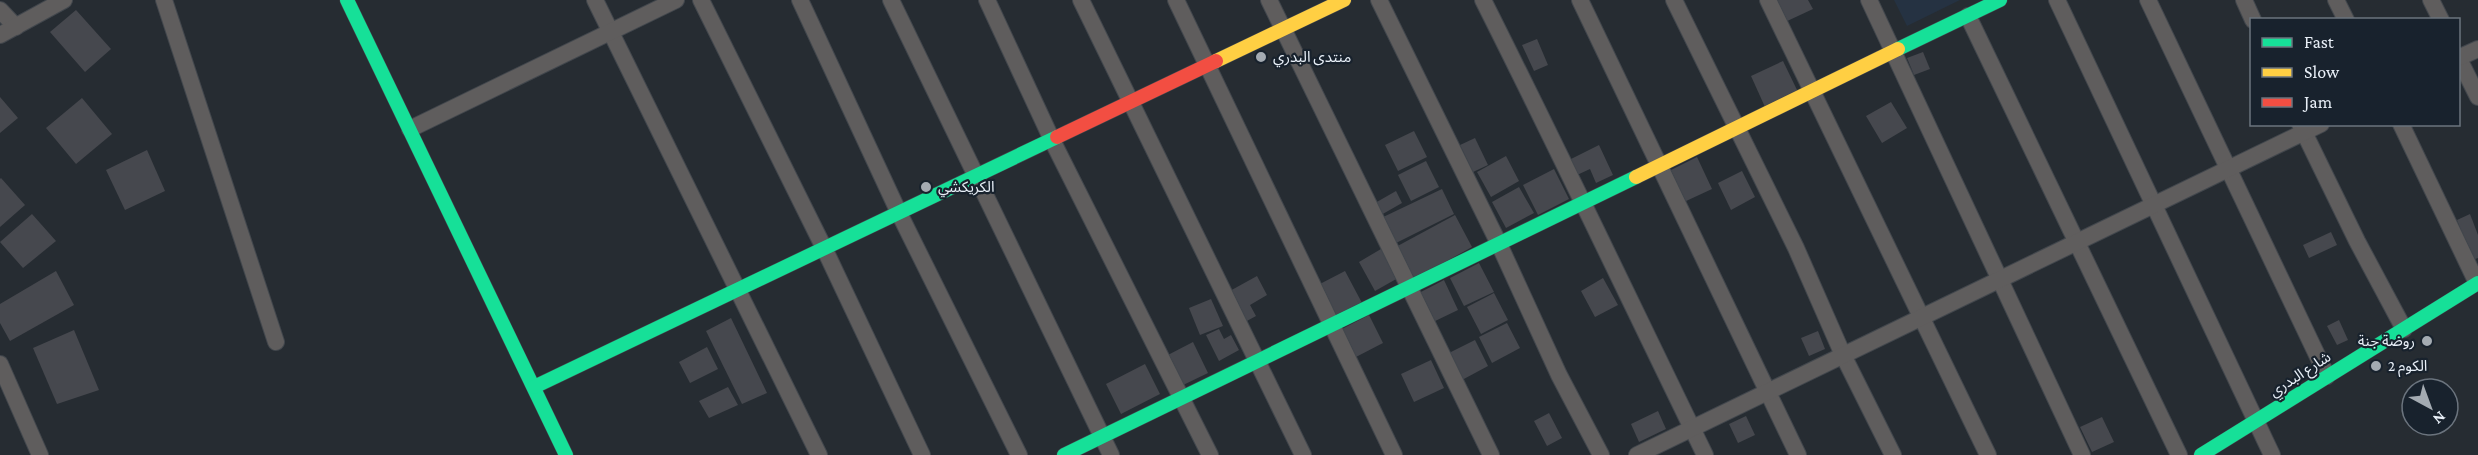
<svg xmlns="http://www.w3.org/2000/svg" width="2478" height="455" font-family="'Crimson Pro','Noto Sans Arabic',serif">
<rect width="100%" height="100%" fill="#262c32"/>
<!-- built -->
<polygon fill="#253242" points="1894,0 1960,0 1907,26"/>
<!-- building -->
<g fill="#46484e">
<polygon points="1772,0 1808,0 1813,9 1783,23"/>
<polygon points="76,10 111,49 85,72 50,32"/>
<polygon points="1537,39 1548,65 1534,71 1522,45"/>
<polygon points="1923,52 1930,69 1914,75 1907,58"/>
<polygon points="1783,61 1798,92 1765,107 1751,76"/>
<polygon points="0,97 18,118 0,133"/>
<polygon points="82,98 112,134 76,164 46,128"/>
<polygon points="1891,102 1907,128 1882,143 1866,116"/>
<polygon points="1414,131 1427,157 1398,171 1385,145"/>
<polygon points="1475,138 1488,165 1473,172 1460,145"/>
<polygon points="1599,145 1613,175 1596,183 1590,169 1577,175 1569,160"/>
<polygon points="147,150 165,191 125,210 106,170"/>
<polygon points="1506,156 1519,181 1491,197 1477,172"/>
<polygon points="1697,157 1712,189 1684,202 1669,171"/>
<polygon points="1426,161 1439,187 1411,201 1398,175"/>
<polygon points="1554,169 1569,199 1538,215 1523,185"/>
<polygon points="1742,171 1755,197 1731,210 1718,183"/>
<polygon points="1,178 25,205 0,227 0,179"/>
<polygon points="1519,187 1534,213 1506,228 1492,202"/>
<polygon points="1442,189 1454,214 1392,245 1379,219"/>
<polygon points="1396,191 1402,203 1381,215 1375,203"/>
<polygon points="32,214 56,241 23,268 0,242"/>
<polygon points="2470,214 2478,235 2478,258 2472,260 2457,220"/>
<polygon points="1455,215 1472,247 1409,282 1392,249"/>
<polygon points="2331,232 2337,245 2309,258 2303,245"/>
<polygon points="1381,249 1398,278 1375,291 1359,262"/>
<polygon points="1479,263 1494,292 1464,306 1450,278"/>
<polygon points="56,271 74,305 10,341 0,323 0,304"/>
<polygon points="1345,271 1362,303 1333,319 1316,286"/>
<polygon points="1257,276 1267,295 1250,305 1256,316 1245,322 1228,292"/>
<polygon points="1603,278 1618,305 1595,317 1581,291"/>
<polygon points="1444,280 1458,310 1431,323 1417,294"/>
<polygon points="1494,293 1508,320 1481,334 1467,307"/>
<polygon points="1211,299 1223,326 1200,335 1189,308"/>
<polygon points="1369,315 1383,343 1354,358 1340,330"/>
<polygon points="731,318 767,393 742,404 706,331"/>
<polygon points="2339,320 2348,340 2337,345 2327,326"/>
<polygon points="1507,323 1520,348 1492,363 1479,337"/>
<polygon points="1219,329 1224,339 1231,335 1239,350 1219,361 1206,335"/>
<polygon points="74,330 99,390 57,404 33,348"/>
<polygon points="1818,331 1825,349 1809,356 1801,338"/>
<polygon points="1475,340 1488,366 1462,380 1449,353"/>
<polygon points="1193,342 1208,373 1179,387 1164,357"/>
<polygon points="707,347 718,369 690,383 679,362"/>
<polygon points="1431,360 1444,388 1414,402 1401,374"/>
<polygon points="1145,364 1160,394 1121,414 1106,384"/>
<polygon points="728,387 738,405 709,418 699,401"/>
<polygon points="1658,411 1666,429 1639,442 1631,424"/>
<polygon points="1549,413 1562,438 1547,446 1534,421"/>
<polygon points="1746,416 1755,435 1738,443 1729,424"/>
<polygon points="2102,417 2114,442 2092,452 2080,427"/>
</g>
<g fill="none" stroke-linecap="round" stroke-linejoin="round">
<defs>
<g id="street">
<polyline points="164,0 276,342"/>
<polyline points="595,0 819,455"/>
<polyline points="701,0 824,248 922,455"/>
<polyline points="800,0 899,213 1019,455"/>
<polyline points="891,0 1111,455"/>
<polyline points="987,0 1052,140 1210,455"/>
<polyline points="1081,0 1303,455"/>
<polyline points="1176,0 1394,455"/>
<polyline points="1269,0 1491,455"/>
<polyline points="1379,0 1499,244 1559,375 1601,455"/>
<path d="M1483,0c76,151 148,303 222,455"/>
<polyline points="1580,0 1798,455"/>
<polyline points="1674,0 1796,248 1843,355 1893,455"/>
<polyline points="1768,0 1988,455"/>
<polyline points="1869,0 2082,455"/>
<polyline points="2057,0 2272,455"/>
<polyline points="2148,0 2327,376"/>
<polyline points="2244,0 2253,20"/>
<polyline points="2336,0 2346,20"/>
<polyline points="2431,0 2441,20"/>
<polyline points="0,10 16,27"/>
<polyline points="1968,16 2179,455"/>
<polyline points="0,35 64,0"/>
<polyline points="2458,57 2478,97"/>
<polyline points="2458,58 2478,49"/>
<polyline points="2300,124 2357,241 2404,329"/>
<polyline points="2401,124 2477,283"/>
<polyline points="410,129 676,0"/>
<polyline points="0,364 40,455"/>
<polyline points="1637,455 2321,124"/>
</g>
<g id="fast">
<polyline points="347,0 566,455"/>
<polyline points="1898,49 2000,0"/>
<polyline points="534,387 1057,137"/>
<polyline points="1064,455 1636,177"/>
<polyline points="2201,455 2478,283"/>
</g>
<g id="slow">
<polyline points="1216,61 1344,0"/>
<polyline points="1636,177 1898,49"/>
</g>
<polyline id="jam" points="1057,137 1216,61"/>
</defs>
<!-- street casing -->
<use href="#street" stroke="#42474d" stroke-width="18"/>
<!-- fast casing -->
<use href="#fast" stroke="#42474d" stroke-width="15"/>
<!-- slow casing -->
<use href="#slow" stroke="#42474d" stroke-width="15"/>
<!-- jam casing -->
<use href="#jam" stroke="#42474d" stroke-width="15"/>
<!-- street -->
<use href="#street" stroke="#5f5d5d" stroke-width="16"/>
<!-- fast -->
<use href="#fast" stroke="#16e098" stroke-width="14"/>
<!-- slow -->
<use href="#slow" stroke="#ffcf43" stroke-width="14"/>
<!-- jam -->
<use href="#jam" stroke="#f24e42" stroke-width="14"/>
</g>
<!-- markers -->
<g fill="#a4abb2" stroke="#18222d" stroke-width="2">
<circle cx="1261" cy="57" r="6"/>
<circle cx="926" cy="187" r="6"/>
<circle cx="2427" cy="341" r="6"/>
<circle cx="2376" cy="366" r="6"/>
</g>
<g text-anchor="middle" stroke-width="4.5" stroke-linejoin="round" paint-order="stroke">
<!-- poi labels -->
<g font-size="15" fill="#e8eff7" stroke="#18222d" text-anchor="start">
<text x="1273" y="62">منتدى البدري</text>
<text x="938" y="192">الكريكشي</text>
<text x="2415" y="346" text-anchor="end">روضة جنة</text>
<text x="2388" y="371">الكوم 2</text>
</g>
<!-- street labels -->
<g font-size="15" fill="#e8eff7" stroke="#18222d">
<text transform="translate(2300 374) rotate(-33)" y="5">شارع البدري</text>
</g>
</g>
<!-- legend -->
<rect x="2250" y="18" width="210" height="108" fill="#18222d" stroke="#6b747e" stroke-width="1.5"/>
<rect x="2262" y="38" width="30" height="9" fill="#16e098" stroke="#6b747e" stroke-width="1.5"/>
<text x="2304" y="48" font-size="18" fill="#e8eff7">Fast</text>
<rect x="2262" y="68" width="30" height="9" fill="#ffcf43" stroke="#6b747e" stroke-width="1.5"/>
<text x="2304" y="78" font-size="18" fill="#e8eff7">Slow</text>
<rect x="2262" y="98" width="30" height="9" fill="#f24e42" stroke="#6b747e" stroke-width="1.5"/>
<text x="2304" y="108" font-size="18" fill="#e8eff7">Jam</text>
<!-- north arrow -->
<g transform="translate(2430 407) rotate(139)"><circle r="28" fill="#18222d" stroke="#6b747e" stroke-width="1.5"/>
<path d="M0-4.5L10 22L0 15L-10 22Z" fill="#a4abb2"/>
<text y="-9" font-size="16" font-weight="bold" text-anchor="middle" fill="#e8eff7">N</text>
</g>
</svg>
